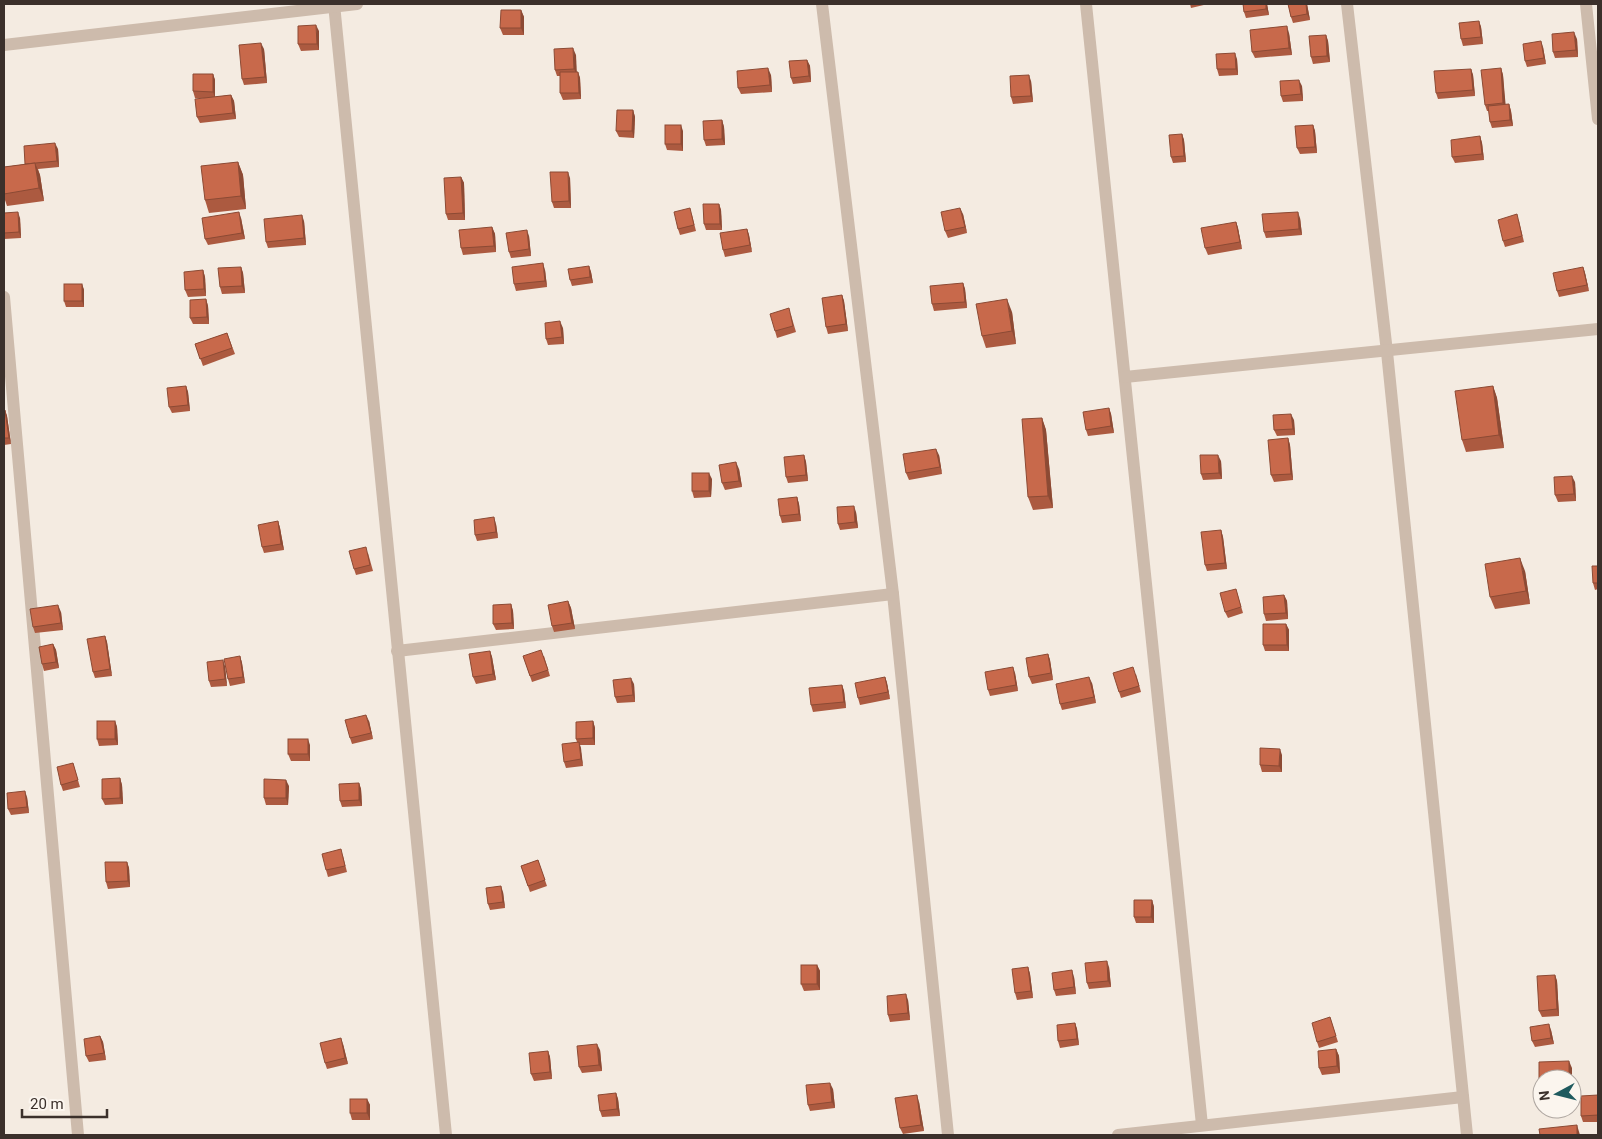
<svg xmlns="http://www.w3.org/2000/svg" width="1602" height="1139" font-family="Roboto,sans-serif">
<rect width="100%" height="100%" fill="#f4ebe1"/>
<g fill="none" stroke-linecap="round" stroke-linejoin="round">
<!-- minor -->
<g stroke="#cdbbac" stroke-width="12">
<polyline points="334,4 446,1135"/>
<polyline points="822,4 893,594 948,1135"/>
<polyline points="1086,4 1202,1125"/>
<polyline points="1347,4 1387,352 1467,1135"/>
<polyline points="1586,4 1598,119"/>
<polyline points="4,45 357,4"/>
<polyline points="4,297 78,1135"/>
<polyline points="1125,377 1598,329"/>
<polyline points="397,651 893,594"/>
<polyline points="1118,1135 1463,1097"/>
</g>
</g>
<!-- wall -->
<g fill="#ac5a40">
<polygon points="1190,4 1208,4 1191,8"/>
<polygon points="1243,4 1267,4 1269,15 1246,18 1244,12"/>
<polygon points="1288,4 1307,4 1310,20 1293,23 1291,17"/>
<polygon points="521,10 524,17 524,35 503,35 500,28"/>
<polygon points="1479,21 1481,27 1483,44 1463,46 1461,39"/>
<polygon points="319,31 319,50 301,51 298,44"/>
<polygon points="1289,33 1292,55 1255,58 1252,52"/>
<polygon points="1326,35 1328,41 1330,62 1313,64 1311,57"/>
<polygon points="1577,39 1578,57 1555,58 1553,52"/>
<polygon points="1543,47 1546,64 1527,67 1525,61"/>
<polygon points="264,49 267,83 244,85 242,79"/>
<polygon points="576,55 576,72 578,72 580,78 581,99 563,100 560,93 560,76 557,76 555,70"/>
<polygon points="1237,59 1238,75 1219,76 1217,69"/>
<polygon points="807,60 810,66 811,82 793,84 791,78"/>
<polygon points="1501,68 1503,75 1505,105 1509,104 1511,111 1513,126 1492,128 1490,122 1489,111 1487,111 1485,105"/>
<polygon points="1471,69 1473,75 1475,96 1438,99 1436,93"/>
<polygon points="213,74 215,80 215,97 231,95 234,101 236,119 200,123 197,117 205,98 195,98 193,91"/>
<polygon points="771,75 772,92 741,94 738,88"/>
<polygon points="1031,81 1033,102 1013,104 1011,97"/>
<polygon points="1302,86 1303,101 1283,102 1281,96"/>
<polygon points="633,110 635,117 634,138 619,137 616,131"/>
<polygon points="722,120 724,127 725,145 706,146 704,140"/>
<polygon points="1313,125 1315,131 1317,153 1300,154 1297,148"/>
<polygon points="683,131 683,151 667,150 665,144"/>
<polygon points="1182,134 1184,140 1186,162 1173,163 1171,157"/>
<polygon points="1480,136 1482,143 1484,160 1455,163 1452,157"/>
<polygon points="58,149 59,167 38,169 40,175 44,201 7,206 4,197 4,167 26,164"/>
<polygon points="238,162 243,175 246,209 209,213 205,200"/>
<polygon points="461,177 464,183 465,220 448,220 446,214"/>
<polygon points="570,178 571,208 554,208 552,202"/>
<polygon points="719,204 721,210 722,230 706,230 704,224"/>
<polygon points="4,213 20,218 21,238 4,239"/>
<polygon points="963,214 967,233 948,238 945,231"/>
<polygon points="692,215 696,231 680,235 678,229"/>
<polygon points="241,218 245,239 208,245 205,239"/>
<polygon points="1300,218 1302,235 1266,238 1264,232"/>
<polygon points="304,221 306,245 268,248 266,242"/>
<polygon points="1519,221 1524,242 1505,247 1503,241"/>
<polygon points="1236,222 1238,228 1242,249 1208,255 1205,248"/>
<polygon points="492,227 495,234 496,252 463,255 461,248"/>
<polygon points="747,229 749,235 752,252 725,257 723,250"/>
<polygon points="529,236 531,256 511,258 509,252"/>
<polygon points="589,266 591,272 593,283 572,286 570,280"/>
<polygon points="241,267 243,273 245,293 222,294 220,287"/>
<polygon points="1583,267 1585,273 1589,291 1559,297 1557,291"/>
<polygon points="203,270 205,277 206,296 188,297 185,290"/>
<polygon points="545,270 547,287 516,291 514,284"/>
<polygon points="963,283 965,289 967,308 934,311 932,304"/>
<polygon points="82,284 84,290 84,307 66,307 64,301"/>
<polygon points="842,295 844,301 848,331 828,334 826,327"/>
<polygon points="206,299 208,306 209,324 193,324 190,318"/>
<polygon points="1012,312 1016,344 986,348 982,336"/>
<polygon points="791,315 796,332 777,338 775,331"/>
<polygon points="563,328 564,344 548,345 546,339"/>
<polygon points="227,333 235,354 203,366 195,344"/>
<polygon points="186,386 188,392 190,411 172,413 169,407"/>
<polygon points="1493,386 1497,398 1504,448 1466,452 1462,440"/>
<polygon points="1109,408 1111,414 1114,433 1088,436 1086,430"/>
<polygon points="4,410 5,410 7,416 11,444 4,445"/>
<polygon points="1042,418 1046,430 1053,508 1033,510 1028,497"/>
<polygon points="1294,420 1295,435 1277,436 1274,430"/>
<polygon points="1288,438 1290,445 1293,480 1274,482 1271,475"/>
<polygon points="804,455 806,462 808,481 788,483 786,477"/>
<polygon points="939,455 942,474 909,480 906,473"/>
<polygon points="1221,461 1222,479 1203,480 1201,474"/>
<polygon points="739,469 742,487 725,490 722,483"/>
<polygon points="712,479 711,497 694,498 692,491"/>
<polygon points="1575,482 1576,501 1558,502 1555,495"/>
<polygon points="797,497 799,504 801,521 782,523 780,516"/>
<polygon points="856,512 858,528 840,530 838,524"/>
<polygon points="278,521 280,528 284,550 264,553 262,547"/>
<polygon points="496,524 498,538 477,541 475,535"/>
<polygon points="1221,530 1223,537 1227,569 1207,571 1205,565"/>
<polygon points="368,553 373,571 356,575 354,569"/>
<polygon points="1598,566 1598,589 1595,590 1593,583"/>
<polygon points="1525,571 1530,604 1495,609 1490,597"/>
<polygon points="1236,589 1243,613 1228,618 1225,612"/>
<polygon points="1284,595 1287,601 1288,619 1266,621 1264,614"/>
<polygon points="568,601 571,608 575,629 554,632 552,626"/>
<polygon points="511,604 513,611 514,629 496,630 493,624"/>
<polygon points="61,612 63,630 35,633 33,627"/>
<polygon points="1286,624 1289,630 1289,651 1265,651 1263,645"/>
<polygon points="105,636 107,642 112,676 95,678 93,672"/>
<polygon points="53,644 56,650 59,668 44,671 42,664"/>
<polygon points="490,651 492,657 496,680 476,684 473,677"/>
<polygon points="1048,654 1050,660 1053,680 1032,684 1029,677"/>
<polygon points="240,656 242,663 245,683 230,686 228,679"/>
<polygon points="523,656 544,656 550,676 532,682"/>
<polygon points="225,666 227,686 211,687 209,681"/>
<polygon points="1015,673 1018,691 990,696 988,690"/>
<polygon points="1136,674 1141,692 1121,698 1119,692"/>
<polygon points="885,677 887,683 890,699 860,705 858,698"/>
<polygon points="1092,683 1096,703 1062,710 1060,704"/>
<polygon points="634,684 635,702 617,703 615,697"/>
<polygon points="842,685 844,691 846,708 813,712 811,705"/>
<polygon points="115,721 117,727 118,745 99,746 97,739"/>
<polygon points="369,721 373,739 352,744 350,738"/>
<polygon points="593,721 595,728 595,745 580,745 583,766 566,768 564,762 577,742 576,739"/>
<polygon points="310,745 310,761 291,761 288,754"/>
<polygon points="1282,755 1282,772 1262,772 1260,765"/>
<polygon points="73,763 80,787 63,791 61,785"/>
<polygon points="120,778 122,785 123,804 105,805 102,799"/>
<polygon points="359,783 361,789 362,806 342,807 340,801"/>
<polygon points="289,786 288,805 266,805 264,798"/>
<polygon points="27,797 29,813 11,815 8,809"/>
<polygon points="343,856 347,872 328,877 326,870"/>
<polygon points="538,860 547,886 530,892 521,866"/>
<polygon points="127,862 129,868 130,887 108,889 106,882"/>
<polygon points="503,892 505,908 490,910 488,904"/>
<polygon points="1152,900 1154,907 1154,923 1136,923 1134,917"/>
<polygon points="817,965 820,971 820,990 804,991 801,984"/>
<polygon points="1028,967 1030,974 1033,998 1017,1000 1015,993"/>
<polygon points="1109,967 1111,987 1089,989 1087,983"/>
<polygon points="1555,975 1557,981 1559,1016 1542,1017 1539,1011"/>
<polygon points="1074,977 1076,994 1056,996 1054,990"/>
<polygon points="908,1000 910,1020 890,1022 888,1015"/>
<polygon points="1330,1017 1338,1042 1319,1048 1317,1042"/>
<polygon points="1075,1023 1077,1029 1079,1045 1060,1048 1058,1041"/>
<polygon points="1551,1030 1554,1044 1535,1047 1532,1041"/>
<polygon points="100,1036 103,1042 106,1060 89,1062 86,1056"/>
<polygon points="343,1044 348,1064 327,1069 325,1063"/>
<polygon points="1336,1049 1339,1056 1340,1073 1322,1075 1319,1068"/>
<polygon points="600,1050 602,1071 582,1073 579,1067"/>
<polygon points="548,1051 550,1057 552,1079 534,1081 531,1074"/>
<polygon points="1572,1068 1572,1079 1542,1079 1542,1086 1539,1079"/>
<polygon points="833,1089 835,1108 810,1111 808,1105"/>
<polygon points="616,1093 618,1099 620,1116 602,1117 600,1111"/>
<polygon points="1598,1095 1598,1122 1583,1122 1581,1116"/>
<polygon points="367,1099 370,1105 370,1120 352,1120 350,1113"/>
<polygon points="919,1102 924,1131 903,1134 900,1128"/>
</g>
<!-- shaded-wall -->
<g fill="#8c4a34">
<polygon points="1266,4 1267,4 1269,15 1266,9"/>
<polygon points="1306,4 1307,4 1310,20 1307,14"/>
<polygon points="521,10 524,17 524,35 521,28"/>
<polygon points="1479,21 1481,27 1483,44 1481,37"/>
<polygon points="316,25 319,31 319,50 317,44"/>
<polygon points="1287,26 1289,33 1292,55 1289,48"/>
<polygon points="1574,32 1577,39 1578,57 1576,50"/>
<polygon points="1326,35 1328,41 1330,62 1327,56"/>
<polygon points="1541,41 1543,47 1546,64 1544,58"/>
<polygon points="261,43 264,49 267,83 265,77"/>
<polygon points="573,48 576,55 577,75 574,69"/>
<polygon points="1235,53 1237,59 1238,75 1236,69"/>
<polygon points="807,60 810,66 811,82 809,76"/>
<polygon points="768,68 771,75 772,92 770,85"/>
<polygon points="1501,68 1503,75 1506,109 1503,103"/>
<polygon points="1471,69 1473,75 1475,96 1473,90"/>
<polygon points="578,72 580,78 581,99 579,93"/>
<polygon points="213,74 215,80 215,98 213,92"/>
<polygon points="1029,75 1031,81 1033,102 1031,96"/>
<polygon points="1299,80 1302,86 1303,101 1301,94"/>
<polygon points="231,95 234,101 236,119 233,113"/>
<polygon points="1509,104 1511,111 1513,126 1510,120"/>
<polygon points="633,110 635,117 634,138 632,131"/>
<polygon points="722,120 724,127 725,145 722,139"/>
<polygon points="681,125 683,131 683,151 681,144"/>
<polygon points="1313,125 1315,131 1317,153 1315,147"/>
<polygon points="1182,134 1184,140 1186,162 1184,156"/>
<polygon points="1480,136 1482,143 1484,160 1482,154"/>
<polygon points="55,143 58,149 59,167 57,161"/>
<polygon points="238,162 243,175 246,209 241,196"/>
<polygon points="35,163 40,175 44,201 39,188"/>
<polygon points="568,172 570,178 571,208 569,201"/>
<polygon points="461,177 464,183 465,220 463,213"/>
<polygon points="719,204 721,210 722,230 720,224"/>
<polygon points="960,208 963,214 967,233 965,227"/>
<polygon points="18,212 20,218 21,238 19,232"/>
<polygon points="239,212 241,218 245,239 242,233"/>
<polygon points="1298,212 1300,218 1302,235 1299,229"/>
<polygon points="302,215 304,221 306,245 304,238"/>
<polygon points="1236,222 1238,228 1242,249 1240,242"/>
<polygon points="492,227 495,234 496,252 494,246"/>
<polygon points="747,229 749,235 752,252 750,245"/>
<polygon points="527,230 529,236 531,256 529,249"/>
<polygon points="543,263 545,270 547,287 545,281"/>
<polygon points="589,266 591,272 593,283 590,277"/>
<polygon points="241,267 243,273 245,293 242,286"/>
<polygon points="1583,267 1585,273 1589,291 1587,285"/>
<polygon points="203,270 205,277 206,296 204,289"/>
<polygon points="963,283 965,289 967,308 965,302"/>
<polygon points="82,284 84,290 84,307 82,301"/>
<polygon points="842,295 844,301 848,331 846,324"/>
<polygon points="206,299 208,306 209,324 207,317"/>
<polygon points="1007,299 1012,312 1016,344 1012,331"/>
<polygon points="560,321 563,328 564,344 562,337"/>
<polygon points="186,386 188,392 190,411 188,405"/>
<polygon points="1493,386 1497,398 1504,448 1499,435"/>
<polygon points="1109,408 1111,414 1114,433 1111,426"/>
<polygon points="5,410 7,416 11,444 9,438"/>
<polygon points="1291,414 1294,420 1295,435 1293,429"/>
<polygon points="1042,418 1046,430 1053,508 1048,496"/>
<polygon points="1288,438 1290,445 1293,480 1291,474"/>
<polygon points="936,449 939,455 942,474 940,467"/>
<polygon points="804,455 806,462 808,481 806,475"/>
<polygon points="1218,455 1221,461 1222,479 1219,473"/>
<polygon points="736,462 739,469 742,487 739,481"/>
<polygon points="709,473 712,479 711,497 709,491"/>
<polygon points="1572,476 1575,482 1576,501 1574,494"/>
<polygon points="797,497 799,504 801,521 799,514"/>
<polygon points="854,506 856,512 858,528 855,522"/>
<polygon points="494,517 496,524 498,538 496,532"/>
<polygon points="278,521 280,528 284,550 281,544"/>
<polygon points="1221,530 1223,537 1227,569 1225,563"/>
<polygon points="1520,558 1525,571 1530,604 1526,591"/>
<polygon points="1284,595 1287,601 1288,619 1286,613"/>
<polygon points="568,601 571,608 575,629 572,623"/>
<polygon points="511,604 513,611 514,629 512,623"/>
<polygon points="58,605 61,612 63,630 61,623"/>
<polygon points="1286,624 1289,630 1289,651 1287,645"/>
<polygon points="105,636 107,642 112,676 110,669"/>
<polygon points="53,644 56,650 59,668 56,662"/>
<polygon points="490,651 492,657 496,680 493,674"/>
<polygon points="1048,654 1050,660 1053,680 1051,673"/>
<polygon points="240,656 242,663 245,683 243,677"/>
<polygon points="223,660 225,666 227,686 225,679"/>
<polygon points="1013,667 1015,673 1018,691 1016,685"/>
<polygon points="885,677 887,683 890,699 888,692"/>
<polygon points="1089,677 1092,683 1096,703 1094,697"/>
<polygon points="631,678 634,684 635,702 633,695"/>
<polygon points="842,685 844,691 846,708 844,702"/>
<polygon points="366,715 369,721 373,739 371,733"/>
<polygon points="115,721 117,727 118,745 115,739"/>
<polygon points="593,721 595,728 595,745 593,738"/>
<polygon points="308,739 310,745 310,761 308,754"/>
<polygon points="579,742 581,748 583,766 581,759"/>
<polygon points="1280,749 1282,755 1282,772 1279,766"/>
<polygon points="120,778 122,785 123,804 120,798"/>
<polygon points="286,780 289,786 288,805 286,798"/>
<polygon points="359,783 361,789 362,806 359,800"/>
<polygon points="25,791 27,797 29,813 27,807"/>
<polygon points="127,862 129,868 130,887 128,881"/>
<polygon points="501,886 503,892 505,908 503,902"/>
<polygon points="1152,900 1154,907 1154,923 1151,917"/>
<polygon points="1107,961 1109,967 1111,987 1108,981"/>
<polygon points="817,965 820,971 820,990 817,984"/>
<polygon points="1028,967 1030,974 1033,998 1031,991"/>
<polygon points="1072,970 1074,977 1076,994 1074,987"/>
<polygon points="1555,975 1557,981 1559,1016 1557,1009"/>
<polygon points="906,994 908,1000 910,1020 908,1013"/>
<polygon points="1075,1023 1077,1029 1079,1045 1077,1039"/>
<polygon points="1549,1024 1551,1030 1554,1044 1551,1038"/>
<polygon points="100,1036 103,1042 106,1060 104,1053"/>
<polygon points="341,1038 343,1044 348,1064 345,1058"/>
<polygon points="597,1044 600,1050 602,1071 599,1065"/>
<polygon points="1336,1049 1339,1056 1340,1073 1337,1066"/>
<polygon points="548,1051 550,1057 552,1079 550,1072"/>
<polygon points="1569,1061 1572,1068 1572,1079 1569,1079"/>
<polygon points="830,1083 833,1089 835,1108 832,1102"/>
<polygon points="616,1093 618,1099 620,1116 617,1109"/>
<polygon points="917,1095 919,1102 924,1131 921,1125"/>
<polygon points="367,1099 370,1105 370,1120 367,1113"/>
<polygon points="1577,1125 1580,1135 1577,1135"/>
</g>
<!-- building -->
<g fill="#c8694b" stroke="#8c4a34">
<polygon points="1243,4 1266,4 1266,9 1244,12"/>
<polygon points="1288,4 1306,4 1307,14 1291,17"/>
<polygon points="501,10 521,10 521,28 500,28"/>
<polygon points="1479,21 1481,37 1461,39 1459,23"/>
<polygon points="316,25 317,44 298,44 298,26"/>
<polygon points="1287,26 1289,48 1252,52 1250,30"/>
<polygon points="1574,32 1576,50 1553,52 1552,34"/>
<polygon points="1326,35 1327,56 1311,57 1309,36"/>
<polygon points="1541,41 1544,58 1525,61 1523,44"/>
<polygon points="261,43 265,77 242,79 239,45"/>
<polygon points="573,48 574,69 555,70 554,49"/>
<polygon points="1235,53 1236,69 1217,69 1216,54"/>
<polygon points="807,60 809,76 791,78 789,61"/>
<polygon points="768,68 770,85 738,88 737,71"/>
<polygon points="1501,68 1503,103 1485,105 1481,70"/>
<polygon points="1471,69 1473,90 1436,93 1434,71"/>
<polygon points="560,72 578,72 579,93 560,93"/>
<polygon points="193,74 213,74 213,92 193,91"/>
<polygon points="1029,75 1031,96 1011,97 1010,76"/>
<polygon points="1299,80 1301,94 1281,96 1280,81"/>
<polygon points="231,95 233,113 197,117 195,99"/>
<polygon points="1509,104 1510,120 1490,122 1488,106"/>
<polygon points="617,110 633,110 632,131 616,131"/>
<polygon points="722,120 722,139 704,140 703,121"/>
<rect x="665" y="125" width="16" height="19"/>
<polygon points="1313,125 1315,147 1297,148 1295,126"/>
<polygon points="1182,134 1184,156 1171,157 1169,135"/>
<polygon points="1480,136 1482,154 1452,157 1451,140"/>
<polygon points="55,143 57,161 25,164 24,146"/>
<polygon points="238,162 241,196 205,200 201,166"/>
<polygon points="35,163 39,188 4,194 4,167"/>
<polygon points="550,172 568,172 569,201 552,202"/>
<polygon points="461,177 463,213 446,214 444,178"/>
<polygon points="703,204 719,204 720,224 704,224"/>
<polygon points="690,208 694,225 678,229 674,212"/>
<polygon points="960,208 965,227 945,231 941,212"/>
<polygon points="18,212 19,232 4,233 4,213"/>
<polygon points="239,212 242,233 205,239 202,218"/>
<polygon points="1298,212 1299,229 1264,232 1262,214"/>
<polygon points="1517,214 1522,236 1503,241 1498,220"/>
<polygon points="302,215 304,238 266,242 264,219"/>
<polygon points="1236,222 1240,242 1205,248 1201,228"/>
<polygon points="492,227 494,246 461,248 459,230"/>
<polygon points="747,229 750,245 723,250 720,233"/>
<polygon points="527,230 529,249 509,252 506,233"/>
<polygon points="543,263 545,281 514,284 512,267"/>
<polygon points="589,266 590,277 570,280 568,269"/>
<polygon points="241,267 242,286 220,287 218,268"/>
<polygon points="1583,267 1587,285 1557,291 1553,273"/>
<polygon points="203,270 204,289 185,290 184,272"/>
<polygon points="963,283 965,302 932,304 930,286"/>
<rect x="64" y="284" width="18" height="17"/>
<polygon points="842,295 846,324 826,327 822,298"/>
<polygon points="206,299 207,317 190,318 190,300"/>
<polygon points="1007,299 1012,331 982,336 976,304"/>
<polygon points="789,308 793,326 775,331 770,314"/>
<polygon points="560,321 562,337 546,339 545,323"/>
<polygon points="227,333 232,348 200,359 195,344"/>
<polygon points="186,386 188,405 169,407 167,388"/>
<polygon points="1493,386 1499,435 1462,440 1455,391"/>
<polygon points="1109,408 1111,426 1086,430 1083,412"/>
<polygon points="4,410 5,410 9,438 4,438"/>
<polygon points="1291,414 1293,429 1274,430 1273,415"/>
<polygon points="1042,418 1048,496 1028,497 1022,419"/>
<polygon points="1288,438 1291,474 1271,475 1268,440"/>
<polygon points="936,449 940,467 906,473 903,454"/>
<polygon points="804,455 806,475 786,477 784,457"/>
<polygon points="1200,455 1218,455 1219,473 1201,474"/>
<polygon points="736,462 739,481 722,483 719,465"/>
<rect x="692" y="473" width="17" height="18"/>
<polygon points="1572,476 1574,494 1555,495 1554,477"/>
<polygon points="797,497 799,514 780,516 778,499"/>
<polygon points="854,506 855,522 838,524 837,507"/>
<polygon points="494,517 496,532 475,535 474,520"/>
<polygon points="278,521 281,544 262,547 258,525"/>
<polygon points="1221,530 1225,563 1205,565 1201,532"/>
<polygon points="366,547 370,565 354,569 349,551"/>
<polygon points="1520,558 1526,591 1490,597 1485,564"/>
<polygon points="1592,566 1598,566 1598,583 1593,583"/>
<polygon points="1236,589 1241,607 1225,612 1220,593"/>
<polygon points="1284,595 1286,613 1264,614 1263,597"/>
<polygon points="568,601 572,623 552,626 548,605"/>
<polygon points="511,604 512,623 493,624 493,605"/>
<polygon points="58,605 61,623 33,627 30,609"/>
<polygon points="1263,624 1286,624 1287,645 1263,645"/>
<polygon points="105,636 110,669 93,672 87,639"/>
<polygon points="53,644 56,662 42,664 39,647"/>
<polygon points="541,650 548,670 530,676 523,656"/>
<polygon points="490,651 493,674 473,677 469,654"/>
<polygon points="1048,654 1051,673 1029,677 1026,658"/>
<polygon points="240,656 243,677 228,679 224,659"/>
<polygon points="223,660 225,679 209,681 207,662"/>
<polygon points="1013,667 1016,685 988,690 985,672"/>
<polygon points="1133,667 1139,686 1119,692 1113,673"/>
<polygon points="885,677 888,692 858,698 855,683"/>
<polygon points="1089,677 1094,697 1060,704 1056,684"/>
<polygon points="631,678 633,695 615,697 613,680"/>
<polygon points="842,685 844,702 811,705 809,688"/>
<polygon points="366,715 371,733 350,738 345,720"/>
<rect x="97" y="721" width="18" height="18"/>
<polygon points="593,721 593,738 576,739 576,722"/>
<rect x="288" y="739" width="20" height="15"/>
<polygon points="579,742 581,759 564,762 562,744"/>
<polygon points="1260,748 1280,749 1279,766 1260,765"/>
<polygon points="73,763 78,780 61,785 57,767"/>
<polygon points="120,778 120,798 102,799 102,779"/>
<polygon points="264,779 286,780 286,798 264,798"/>
<polygon points="359,783 359,800 340,801 339,784"/>
<polygon points="25,791 27,807 8,809 7,793"/>
<polygon points="341,849 345,866 326,870 322,854"/>
<polygon points="538,860 545,880 528,886 521,866"/>
<polygon points="105,862 127,862 128,881 106,882"/>
<polygon points="501,886 503,902 488,904 486,888"/>
<polygon points="1134,900 1152,900 1151,917 1134,917"/>
<polygon points="1107,961 1108,981 1087,983 1085,963"/>
<rect x="801" y="965" width="16" height="19"/>
<polygon points="1028,967 1031,991 1015,993 1012,969"/>
<polygon points="1072,970 1074,987 1054,990 1052,973"/>
<polygon points="1555,975 1557,1009 1539,1011 1537,976"/>
<polygon points="906,994 908,1013 888,1015 887,996"/>
<polygon points="1330,1017 1336,1036 1317,1042 1312,1023"/>
<polygon points="1075,1023 1077,1039 1058,1041 1057,1025"/>
<polygon points="1549,1024 1551,1038 1532,1041 1530,1027"/>
<polygon points="100,1036 104,1053 86,1056 84,1039"/>
<polygon points="341,1038 345,1058 325,1063 320,1043"/>
<polygon points="597,1044 599,1065 579,1067 577,1046"/>
<polygon points="1336,1049 1337,1066 1319,1068 1318,1051"/>
<polygon points="548,1051 550,1072 531,1074 529,1053"/>
<polygon points="1569,1061 1569,1079 1539,1079 1539,1062"/>
<polygon points="830,1083 832,1102 808,1105 806,1085"/>
<polygon points="616,1093 617,1109 600,1111 598,1095"/>
<polygon points="917,1095 921,1125 900,1128 895,1098"/>
<polygon points="1598,1095 1598,1115 1581,1116 1581,1096"/>
<rect x="350" y="1099" width="17" height="14"/>
<polygon points="1577,1125 1577,1135 1540,1135 1539,1129"/>
</g>
<!-- border -->
<rect width="1602" height="1139" fill="none" stroke="#3b302b" stroke-width="10"/>
<!-- north arrow -->
<g transform="translate(1557 1094) rotate(263)"><circle r="24" fill="#fbf5ee" stroke="#aea6a0"/>
<path d="M0-4L9 19L0 12L-9 19Z" fill="#1f5a5e"/>
<text y="-8" font-size="14" font-weight="bold" text-anchor="middle" fill="#3b302b">N</text>
</g>
<!-- scale -->
<path d="M22 1109v8h85v-8" fill="none" stroke="#3b302b" stroke-width="2.5"/>
<text x="30" y="1109" font-size="15" fill="#3b302b" stroke="#fbf5ee" stroke-width="4" paint-order="stroke">20 m</text>
</svg>
